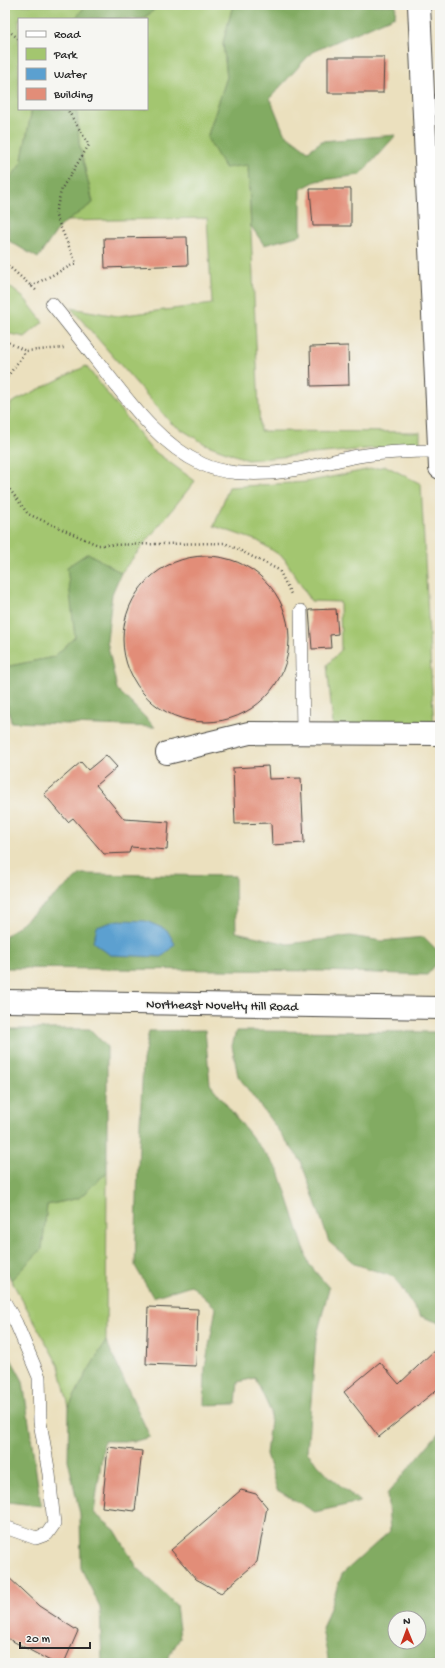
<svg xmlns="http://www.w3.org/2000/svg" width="445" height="1668" font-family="'Gochi Hand',sans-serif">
<rect width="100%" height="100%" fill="#f6f6f2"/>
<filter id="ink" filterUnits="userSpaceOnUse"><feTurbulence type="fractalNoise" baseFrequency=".025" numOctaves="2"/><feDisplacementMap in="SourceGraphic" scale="8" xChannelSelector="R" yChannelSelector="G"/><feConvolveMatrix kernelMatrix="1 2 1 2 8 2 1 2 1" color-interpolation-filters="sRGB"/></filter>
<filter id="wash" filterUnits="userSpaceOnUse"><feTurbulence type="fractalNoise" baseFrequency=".012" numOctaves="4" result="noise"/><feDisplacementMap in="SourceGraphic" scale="16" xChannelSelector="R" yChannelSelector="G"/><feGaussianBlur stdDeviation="0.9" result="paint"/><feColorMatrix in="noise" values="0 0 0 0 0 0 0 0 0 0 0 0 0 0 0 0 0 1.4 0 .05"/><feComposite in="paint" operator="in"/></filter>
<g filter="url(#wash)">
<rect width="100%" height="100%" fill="#ebe0be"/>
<!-- green -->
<g fill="#a3c66f" stroke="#67784d">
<polygon points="5,5 86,5 75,19 19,19 19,109 32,109 21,164 6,184 5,95 8,73 5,73"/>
<polygon points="157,5 233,5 223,43 227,77 207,138 248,165 260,431 420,432 420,444 248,460 205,444 171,423 71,308 117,316 212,304 207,218 67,221 93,202 79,143 77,109 147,109 147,19 142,19 152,12"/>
<polygon points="5,283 25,299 43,322 25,337 5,333"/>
<polygon points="86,366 150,448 195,481 121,573 88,553 68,567 75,637 54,657 5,667 5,429 11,403"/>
<polygon points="386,466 421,484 434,729 333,725 327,665 341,650 340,602 311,601 284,558 258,541 214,526 229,487 306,482"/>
<polygon points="107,1172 106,1341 85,1376 69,1407 59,1366 11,1280 42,1249 47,1205 79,1198"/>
</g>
<!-- forest -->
<g fill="#82ab62" stroke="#566b46" fill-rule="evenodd">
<polygon points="86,5 157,5 152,12 142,19 75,19"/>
<polygon points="233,5 396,5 395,16 312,52 270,98 284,133 308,151 322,141 396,135 360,175 316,181 301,189 301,235 264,245 251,226 248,165 225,168 207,138 227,77 223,43"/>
<polygon points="32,109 77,109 79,143 93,203 60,226 38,258 9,241 6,184 21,164"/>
<polygon points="88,553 121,573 112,594 107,641 117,689 155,727 11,722 5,694 5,667 54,657 75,637 67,567"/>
<polygon points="81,874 235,876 236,932 288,944 350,936 382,941 424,937 440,953 440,960 427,975 324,971 5,968 5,937"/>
<polygon points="5,1029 90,1029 107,1047 107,1172 79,1198 47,1205 42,1249 11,1280 5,1267"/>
<polygon points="205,1030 210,1084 279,1171 309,1264 329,1288 316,1339 307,1452 330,1477 360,1502 315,1512 277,1490 266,1454 271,1412 255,1378 238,1382 236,1404 204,1405 205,1368 216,1308 191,1285 153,1297 135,1266 138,1166 143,1061 149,1031"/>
<polygon points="236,1031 440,1032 440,1323 420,1316 394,1277 355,1264 329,1242 301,1161 238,1076 232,1046"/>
<polygon points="106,1341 150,1437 136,1441 104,1441 94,1513 115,1530 137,1567 176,1605 180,1638 165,1663 102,1663 100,1607 81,1568 80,1514 68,1460 69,1407 85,1376"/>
<polygon points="5,1348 23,1381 41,1506 8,1502 5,1499"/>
<path d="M440,1431v232h-111l-7,-34 20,-55 48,-43 -3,-37zM395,1618h24v24h-24z"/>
</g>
<!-- water -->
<polygon fill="#5ba0d0" stroke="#43667e" points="118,920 146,921 167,930 175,944 162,957 110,955 93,942 97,927"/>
<g id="blocks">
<!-- building -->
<g fill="#e28d78">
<polygon points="328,57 384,57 383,93 328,93"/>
<polygon points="310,189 351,189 351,226 313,226"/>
<polygon points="187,237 188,265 105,268 104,238"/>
<polygon points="348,346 349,385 311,386 310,347"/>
<circle cx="206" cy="639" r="83"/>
<polygon points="336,609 338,634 330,635 331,648 312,649 309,610"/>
<polygon points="106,755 117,767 96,785 124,819 169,822 167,850 131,847 129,853 104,854 73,818 68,822 44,794 81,762 88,770"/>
<polygon points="268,766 269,779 301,778 304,843 272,845 271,823 235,824 233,768"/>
<polygon points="148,1307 198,1309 196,1366 146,1364"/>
<polygon points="437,1348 440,1353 440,1387 379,1437 344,1392 380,1362 399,1384"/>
<polygon points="108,1447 142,1451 135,1511 102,1507"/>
<polygon points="241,1490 256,1494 267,1507 257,1562 221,1593 196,1579 171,1550"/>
<polygon points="5,1574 39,1606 78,1631 64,1663 54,1663 5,1637"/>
</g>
</g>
</g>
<g filter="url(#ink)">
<use href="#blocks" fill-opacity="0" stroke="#484641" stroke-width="1"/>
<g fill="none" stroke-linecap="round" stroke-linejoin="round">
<defs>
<g id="lane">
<path d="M52,304c18,22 35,44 53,67 27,35 56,74 97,93 21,10 46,10 69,9 29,-2 58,-12 87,-17 26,-4 54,-5 81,-5"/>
<polyline points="301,611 303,733"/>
<polyline points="5,1303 16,1323 39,1377 40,1422 49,1474 54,1524 47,1534 36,1538 5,1527"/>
</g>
<g id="street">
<polyline points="419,5 440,468"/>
<polyline points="167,753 249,733 440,734"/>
</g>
<polyline id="secondary" points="5,1001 440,1008"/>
</defs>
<!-- lane casing -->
<use href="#lane" stroke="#484641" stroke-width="14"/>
<!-- street casing -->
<use href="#street" stroke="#484641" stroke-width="24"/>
<!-- secondary casing -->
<use href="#secondary" stroke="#484641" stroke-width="24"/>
<!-- path -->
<g stroke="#484641" stroke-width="2.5" stroke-dasharray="1 3" stroke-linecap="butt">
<polyline points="5,28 19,39"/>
<polyline points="5,263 38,292"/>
<polyline points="31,286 76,263 55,214 62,188 89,145 67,109"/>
<polyline points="5,341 26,351 64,348"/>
<polyline points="5,380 26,351"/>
<polyline points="5,483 28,514 98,545 225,543 279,570 292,596"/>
</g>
<!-- lane -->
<use href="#lane" stroke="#fff" stroke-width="13"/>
<!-- street -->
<use href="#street" stroke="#fff" stroke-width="22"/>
<!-- secondary -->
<use href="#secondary" stroke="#fff" stroke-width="22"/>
</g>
</g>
<g text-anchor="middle" stroke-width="3" stroke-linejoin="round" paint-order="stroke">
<!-- street labels -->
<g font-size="13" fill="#2b2b2b" stroke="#f6f6f2">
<text transform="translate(222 1004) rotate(1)" y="5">Northeast Novelty Hill Road</text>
</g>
</g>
<!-- margin -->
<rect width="445" height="1668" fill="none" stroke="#f6f6f2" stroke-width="20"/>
<!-- legend -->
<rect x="18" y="18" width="130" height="92" fill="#f6f6f2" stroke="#a5a5a2"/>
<rect x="26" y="31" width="20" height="6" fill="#ffffff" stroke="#a5a5a2"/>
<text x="54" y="38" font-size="12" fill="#2b2b2b">Road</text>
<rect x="26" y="48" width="20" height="12" fill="#a3c66f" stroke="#a5a5a2"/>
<text x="54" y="58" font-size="12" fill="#2b2b2b">Park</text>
<rect x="26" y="68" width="20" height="12" fill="#5ba0d0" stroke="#a5a5a2"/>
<text x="54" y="78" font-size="12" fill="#2b2b2b">Water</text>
<rect x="26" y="88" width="20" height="12" fill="#e28d78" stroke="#a5a5a2"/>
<text x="54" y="98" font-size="12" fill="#2b2b2b">Building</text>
<!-- north arrow -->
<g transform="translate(407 1630) rotate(359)"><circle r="19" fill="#f6f6f2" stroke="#a5a5a2"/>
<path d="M0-3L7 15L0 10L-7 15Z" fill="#c8321e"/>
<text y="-6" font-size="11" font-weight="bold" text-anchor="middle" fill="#2b2b2b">N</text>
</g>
<!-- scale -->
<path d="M20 1642v6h70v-6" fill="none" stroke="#2b2b2b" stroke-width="2"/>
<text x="26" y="1642" font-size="12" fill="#2b2b2b" stroke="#f6f6f2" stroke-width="3" paint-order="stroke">20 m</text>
</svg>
